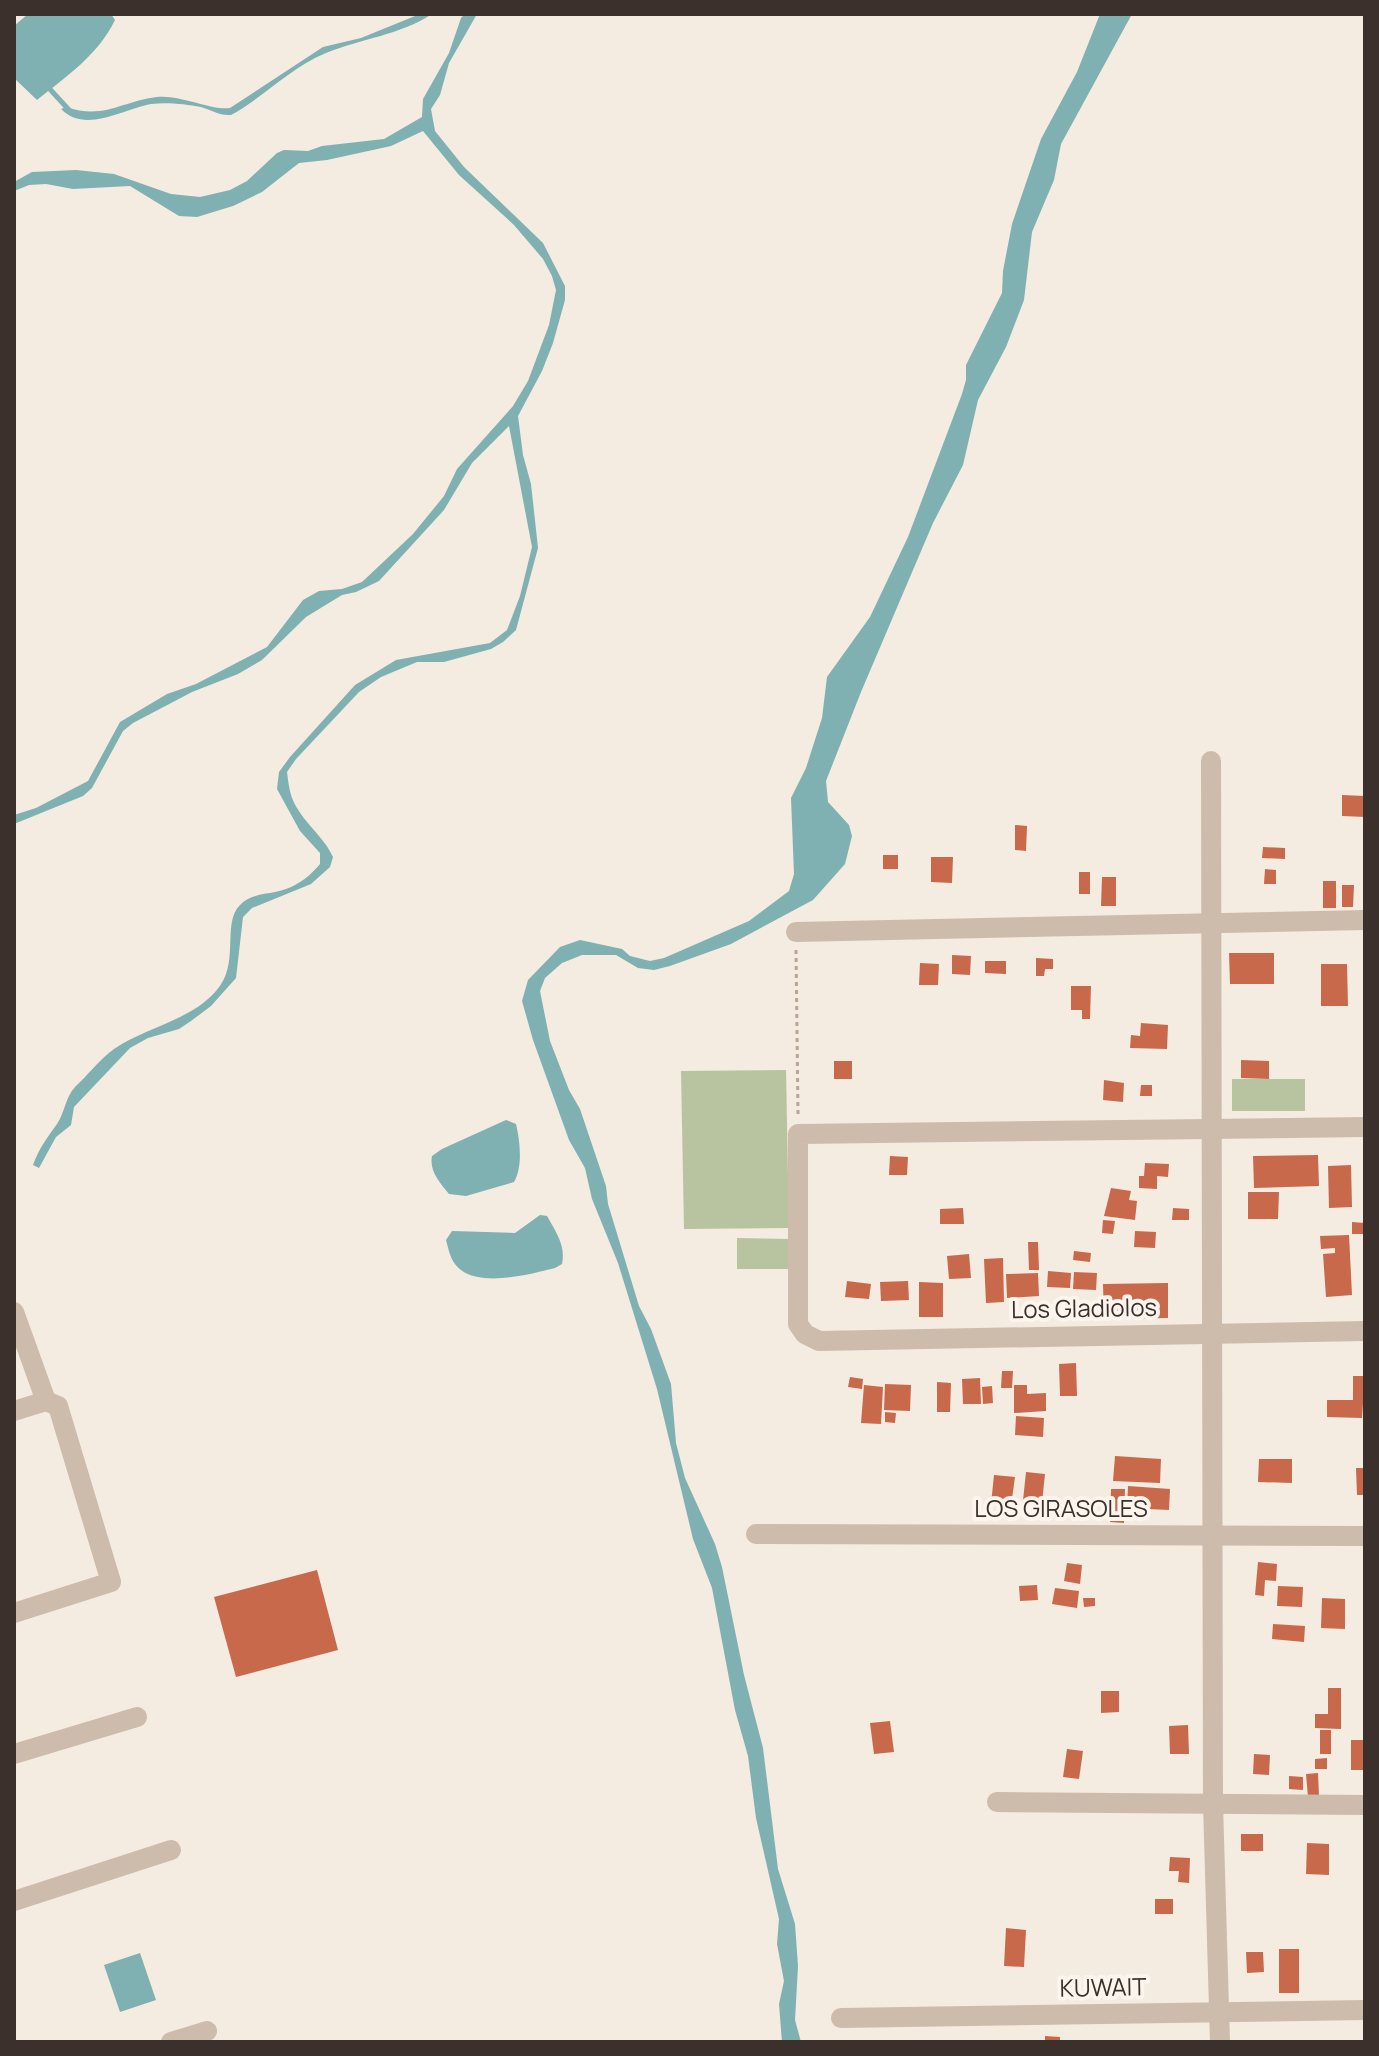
<svg xmlns="http://www.w3.org/2000/svg" width="1379" height="2056" font-family="Manrope,sans-serif">
<rect width="100%" height="100%" fill="#f4ebe1"/>
<!-- green -->
<g fill="#b8c4a0">
<polygon points="786,1070 789,1228 684,1229 681,1071"/>
<rect x="1232" y="1079" width="73" height="32"/>
<polygon points="737,1238 789,1239 789,1269 737,1269"/>
</g>
<!-- water -->
<g fill="#7fb0b2">
<path d="M28,14h83l4,6c-17,35 -48,56 -78,80l-23,-22v-52z"/>
<path d="M420,14h12c-32,21 -72,25 -106,39 -36,15 -62,44 -95,62 -12,1 -19,-5 -30,-8 -15,-3 -35,-5 -50,-3 -28,5 -66,30 -90,5l5,-2c38,13 56,-6 91,-10 21,-3 57,14 73,11l93,-61 38,-9z"/>
<path d="M465,14h12l-28,49 -9,32 -9,14 4,22 29,36 79,76 22,43v14l-12,43 -11,28 -24,45 5,39 8,29 7,64 -22,82 -13,12 -12,7 -47,13h-27l-36,15 -22,15 -63,67 -9,13c1,8 2,18 5,26 9,23 31,37 41,59l-3,10 -19,17 -59,24 -9,9 -7,61 -25,28 -20,15 -12,8 -31,9 -18,10 -56,59 -3,18 -15,12 -17,31 -6,-3c6,-17 14,-27 24,-41 8,-12 8,-26 18,-37 13,-12 25,-28 39,-38 32,-22 76,-28 102,-58 25,-27 5,-67 24,-86 12,-13 31,-10 46,-16 14,-5 25,-14 34,-25v-11l-20,-22 -23,-42 2,-17 11,-15 65,-72 41,-25 94,-17 17,-13 13,-34 12,-49 -23,-121 -37,37 -28,47 -65,71 -23,11 -14,3 -36,22 -44,43 -24,14 -46,18 -59,31 -10,8 -31,57 -9,8 -69,28v-9l22,-7 52,-27 32,-59 47,-28 29,-10 71,-37 36,-47 16,-9 23,-2 20,-7 51,-48 31,-38 13,-27 56,-63 15,-25 21,-56 7,-35 -4,-14 -9,-17 -29,-34 -55,-50 -36,-44 -32,15 -64,14 -28,3 -37,29 -29,14 -36,11 -18,-1 -49,-30 -57,3 -27,-5 -17,1 -15,6v-9l18,-10 44,-2 38,4 57,20 29,3 30,-7 17,-9 30,-28 7,-3 24,1 14,-5 62,-7 38,-22 1,-18 26,-46 12,-35z"/>
<polygon points="1100,14 1132,14 1061,144 1054,180 1032,232 1024,300 1006,347 978,400 963,465 933,523 861,692 826,781 828,802 849,825 852,836 845,864 813,900 731,944 670,966 654,970 638,968 616,955 582,955 562,963 545,978 540,991 550,1041 569,1090 580,1109 606,1186 608,1204 639,1306 651,1329 671,1384 676,1443 685,1478 715,1544 722,1567 744,1675 763,1748 778,1869 795,1924 798,1966 795,2020 801,2042 782,2042 779,2004 784,1981 777,1944 779,1919 756,1818 748,1756 735,1710 712,1588 693,1539 657,1389 618,1263 592,1199 585,1168 569,1140 533,1040 522,1001 528,980 560,947 580,940 622,949 630,956 650,961 664,958 749,921 789,891 794,874 791,798 806,768 822,718 827,677 870,617 908,537 962,394 966,380 966,365 1002,293 1003,271 1012,224 1041,139 1077,72"/>
<path d="M506,1120l10,4c4,17 7,43 -2,58l-48,14 -17,-2c-9,-11 -20,-23 -17,-38l10,-7z"/>
<path d="M540,1215l7,1c9,16 19,30 15,48l-7,4c-25,6 -81,22 -100,-4 -5,-6 -7,-17 -9,-24l6,-9 63,2z"/>
<polygon points="140,1953 156,2000 120,2012 104,1965"/>
</g>
<g fill="none" stroke-linecap="round" stroke-linejoin="round">
<!-- stream -->
<polyline stroke="#7fb0b2" stroke-width="5" points="47,86 70,111"/>
</g>
<!-- building -->
<g fill="#c8694b">
<polygon points="1342,795 1365,796 1365,817 1342,816"/>
<polygon points="1015,825 1027,826 1026,851 1015,850"/>
<polygon points="1263,847 1285,848 1285,859 1262,858"/>
<rect x="883" y="855" width="15" height="14"/>
<polygon points="931,857 953,857 952,883 931,882"/>
<polygon points="1265,869 1276,870 1276,884 1264,884"/>
<rect x="1079" y="872" width="11" height="22"/>
<polygon points="1102,877 1116,877 1116,906 1101,906"/>
<rect x="1323" y="881" width="13" height="27"/>
<polygon points="1342,885 1354,885 1353,907 1342,907"/>
<polygon points="1229,953 1274,953 1274,984 1230,984"/>
<polygon points="952,955 971,956 970,975 952,974"/>
<polygon points="1036,958 1053,959 1053,969 1045,969 1044,976 1036,976"/>
<polygon points="985,961 1006,961 1006,974 985,973"/>
<polygon points="920,963 939,964 938,985 919,985"/>
<polygon points="1321,964 1347,964 1348,1006 1321,1006"/>
<polygon points="1071,986 1091,986 1090,1019 1082,1019 1082,1010 1071,1010"/>
<polygon points="1141,1023 1168,1025 1167,1049 1130,1048 1131,1035 1140,1036"/>
<polygon points="1241,1060 1269,1061 1269,1079 1241,1078"/>
<rect x="834" y="1061" width="18" height="18"/>
<polygon points="1104,1080 1124,1083 1123,1102 1103,1100"/>
<polygon points="1141,1085 1152,1085 1152,1096 1140,1096"/>
<polygon points="1318,1155 1319,1186 1254,1188 1253,1156"/>
<polygon points="890,1156 908,1157 907,1175 889,1175"/>
<polygon points="1145,1163 1169,1164 1168,1177 1157,1176 1157,1189 1139,1188 1139,1176 1144,1176"/>
<polygon points="1351,1165 1352,1207 1329,1208 1328,1166"/>
<polygon points="1111,1188 1131,1191 1129,1200 1137,1201 1135,1220 1104,1216"/>
<polygon points="1248,1192 1279,1192 1278,1219 1248,1219"/>
<polygon points="963,1208 964,1224 940,1224 940,1209"/>
<polygon points="1173,1208 1189,1209 1189,1220 1172,1220"/>
<polygon points="1103,1220 1115,1221 1113,1234 1102,1233"/>
<polygon points="1352,1222 1365,1223 1365,1234 1352,1234"/>
<polygon points="1135,1231 1156,1232 1155,1248 1134,1247"/>
<polygon points="1349,1235 1352,1295 1326,1297 1323,1254 1335,1253 1335,1248 1321,1249 1320,1236"/>
<polygon points="1028,1242 1038,1242 1039,1270 1029,1270"/>
<polygon points="1074,1251 1091,1253 1090,1262 1073,1260"/>
<polygon points="969,1254 971,1278 949,1279 947,1256"/>
<polygon points="1003,1258 1004,1302 986,1303 984,1259"/>
<polygon points="1048,1271 1071,1273 1070,1288 1047,1287"/>
<polygon points="1074,1272 1097,1273 1096,1290 1073,1289"/>
<polygon points="1038,1273 1039,1296 1007,1298 1006,1274"/>
<polygon points="847,1281 871,1284 869,1299 845,1297"/>
<polygon points="908,1281 909,1300 881,1301 880,1282"/>
<polygon points="919,1282 943,1283 943,1317 919,1317"/>
<polygon points="1168,1283 1168,1318 1104,1319 1103,1284"/>
<polygon points="1076,1363 1077,1396 1060,1396 1059,1364"/>
<polygon points="1002,1371 1013,1371 1012,1388 1001,1388"/>
<polygon points="1353,1376 1365,1376 1362,1418 1327,1417 1327,1400 1353,1400"/>
<polygon points="850,1377 863,1379 862,1389 848,1387"/>
<polygon points="980,1378 981,1404 963,1404 962,1379"/>
<polygon points="937,1382 951,1383 950,1412 937,1412"/>
<polygon points="885,1384 911,1385 910,1411 884,1410"/>
<polygon points="864,1385 883,1387 881,1424 861,1423"/>
<polygon points="1014,1385 1027,1385 1027,1394 1046,1393 1046,1411 1014,1413"/>
<polygon points="992,1386 993,1403 983,1404 982,1387"/>
<polygon points="885,1412 896,1413 895,1423 885,1422"/>
<polygon points="1016,1416 1044,1418 1043,1437 1015,1435"/>
<polygon points="1115,1456 1161,1459 1160,1483 1113,1481"/>
<polygon points="1259,1459 1292,1459 1292,1483 1258,1482"/>
<polygon points="1356,1468 1365,1468 1365,1495 1357,1495"/>
<polygon points="1026,1472 1045,1474 1041,1512 1022,1510"/>
<polygon points="994,1475 1015,1477 1011,1506 991,1504"/>
<polygon points="1128,1486 1170,1489 1169,1510 1127,1508"/>
<polygon points="1111,1489 1125,1489 1124,1523 1110,1522"/>
<polygon points="1258,1562 1277,1564 1276,1581 1265,1580 1264,1596 1255,1595"/>
<polygon points="1067,1563 1082,1565 1080,1584 1064,1581"/>
<polygon points="317,1570 338,1650 236,1677 214,1597"/>
<polygon points="1037,1585 1038,1600 1020,1601 1019,1586"/>
<polygon points="1278,1586 1303,1587 1302,1607 1277,1606"/>
<polygon points="1055,1588 1079,1591 1077,1608 1052,1604"/>
<polygon points="1083,1598 1095,1598 1095,1606 1084,1607"/>
<polygon points="1322,1598 1345,1599 1345,1629 1321,1628"/>
<polygon points="1273,1624 1305,1626 1304,1642 1272,1639"/>
<polygon points="1328,1688 1341,1688 1341,1729 1315,1728 1315,1714 1328,1714"/>
<polygon points="1101,1691 1119,1691 1119,1712 1101,1713"/>
<polygon points="890,1721 894,1752 874,1754 870,1723"/>
<polygon points="1188,1725 1189,1754 1170,1754 1169,1726"/>
<rect x="1320" y="1730" width="11" height="24"/>
<rect x="1351" y="1740" width="14" height="30"/>
<polygon points="1067,1749 1083,1751 1079,1779 1063,1777"/>
<polygon points="1254,1754 1270,1755 1269,1775 1253,1774"/>
<polygon points="1327,1758 1327,1769 1315,1769 1315,1759"/>
<polygon points="1318,1773 1319,1796 1308,1797 1306,1774"/>
<polygon points="1289,1776 1303,1777 1303,1790 1289,1789"/>
<rect x="1241" y="1834" width="22" height="17"/>
<polygon points="1307,1843 1329,1844 1329,1875 1306,1874"/>
<polygon points="1170,1857 1190,1858 1189,1883 1178,1882 1179,1871 1169,1871"/>
<rect x="1155" y="1899" width="18" height="15"/>
<polygon points="1006,1928 1026,1930 1024,1967 1004,1966"/>
<rect x="1279" y="1949" width="20" height="44"/>
<polygon points="1246,1952 1263,1952 1264,1972 1247,1973"/>
<polygon points="1045,2036 1060,2037 1060,2042 1045,2042"/>
</g>
<g fill="none" stroke-linecap="round" stroke-linejoin="round">
<!-- path -->
<polyline stroke="#b9a596" stroke-width="3" stroke-dasharray="4 4" stroke-linecap="butt" points="796,950 798,1114"/>
<!-- street -->
<g stroke="#cdbbac" stroke-width="20">
<polyline points="1211,761 1213,1804 1220,2042"/>
<polyline points="796,932 1365,920"/>
<polyline points="1365,1127 798,1134 798,1324 805,1334 819,1341 1365,1331"/>
<polyline points="14,1312 46,1401"/>
<polyline points="14,1411 46,1401 58,1406 111,1582 14,1613"/>
<polyline points="756,1534 1365,1536"/>
<polyline points="14,1754 137,1717"/>
<polyline points="997,1802 1365,1805"/>
<polyline points="14,1901 171,1850"/>
<polyline points="841,2018 1365,2010"/>
<polyline points="171,2042 207,2031"/>
</g>
</g>
<g text-anchor="middle" stroke-width="8" stroke-linejoin="round" paint-order="stroke">
<!-- street labels -->
<g font-size="24" fill="#3b302b" stroke="#fbf5ee">
<text transform="translate(1084 1309) rotate(-1)" y="8">Los Gladiolos</text>
<text x="1061" y="1517">LOS GIRASOLES</text>
<text transform="translate(1103 1988) rotate(-1)" y="8">KUWAIT</text>
</g>
</g>
<!-- border -->
<rect width="1379" height="2056" fill="none" stroke="#3b302b" stroke-width="32"/>
</svg>
